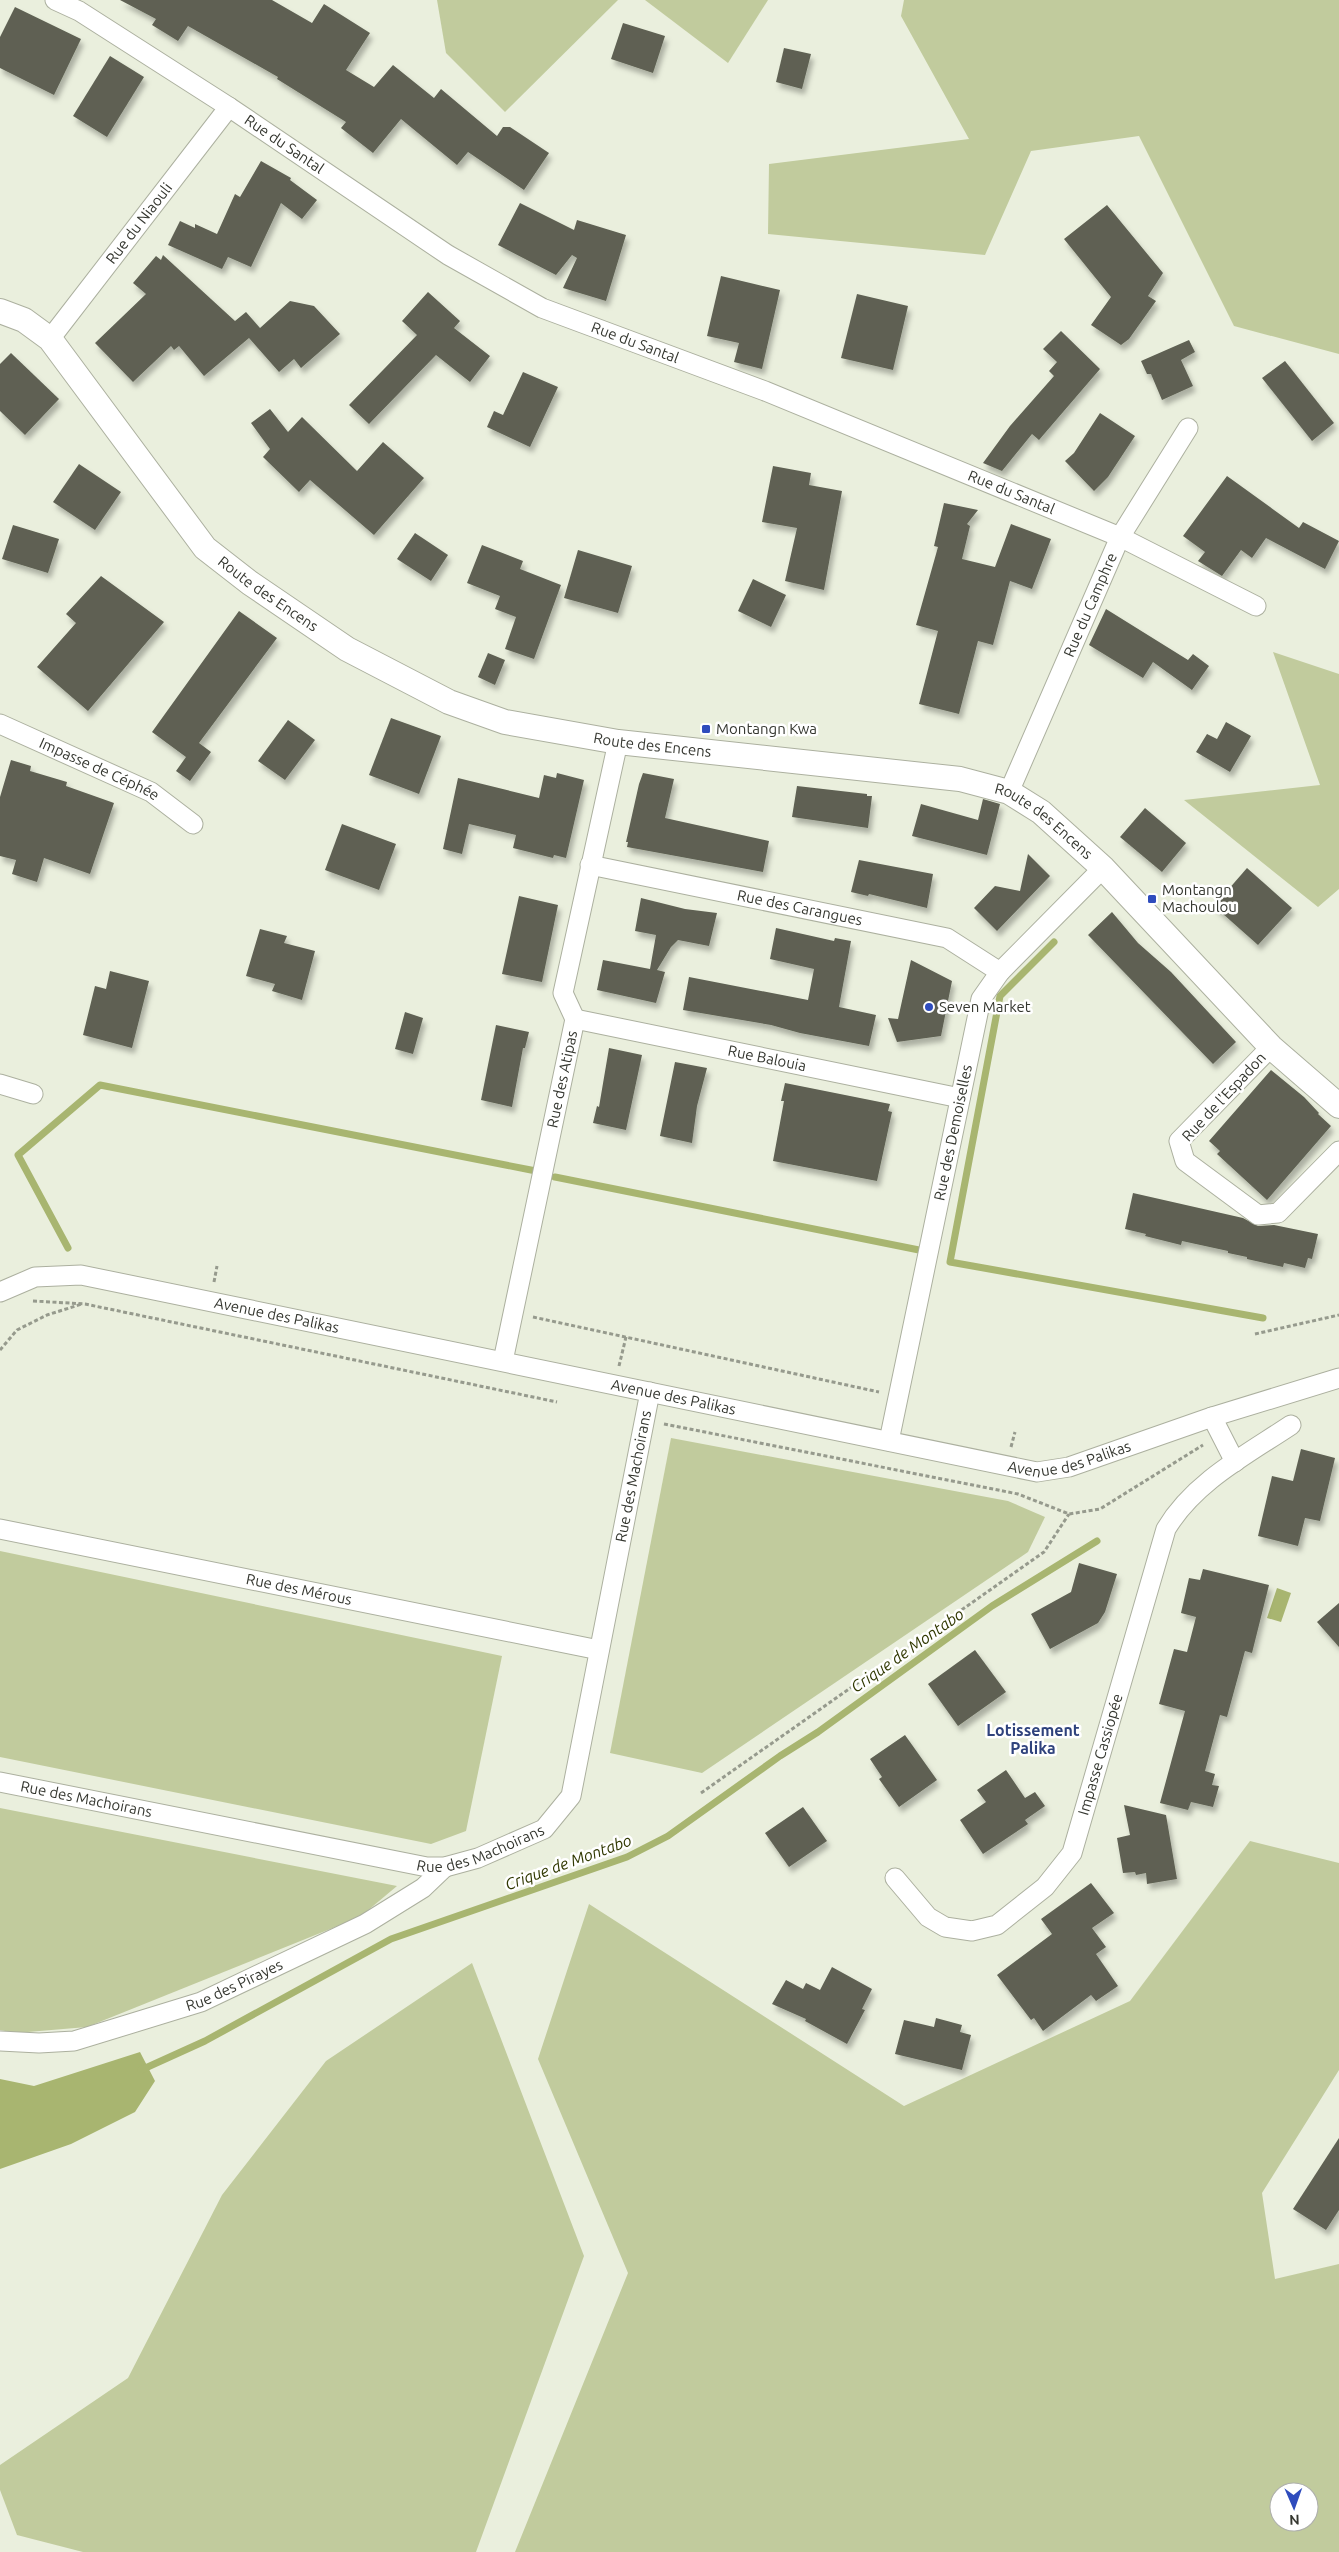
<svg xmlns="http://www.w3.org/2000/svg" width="1339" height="2552" font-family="Ubuntu,sans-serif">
<defs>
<filter id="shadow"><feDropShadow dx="3" dy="5.5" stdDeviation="2.5" flood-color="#0004"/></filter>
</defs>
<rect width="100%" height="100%" fill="#eaefdd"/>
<!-- green -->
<g fill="#c1cb9d" fill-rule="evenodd">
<polygon points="437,0 618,0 505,112 446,53"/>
<polygon points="645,0 768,0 728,63"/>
<polygon points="904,0 1339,0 1339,354 1234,326 1139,136 1031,151 985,255 768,234 769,164 969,139 901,16"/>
<polygon points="1273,652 1339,674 1339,889 1318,907 1184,800 1320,785"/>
<polygon points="671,1438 1008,1501 1045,1517 1028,1552 702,1773 610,1753"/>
<polygon points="0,1551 502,1656 466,1831 431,1844 0,1757"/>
<polygon points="0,1808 397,1886 360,1917 87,2027 16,2033 0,2030"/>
<path d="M1250,1841l89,22v207l-77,123 13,86 64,-15v288h-824l113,-279 -90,-214 51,-155 315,202 226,-105zM1279,2492h30v30h-30z"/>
<polygon points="472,1963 584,2256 476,2552 83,2552 17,2535 0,2490 0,2465 128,2378 222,2195 326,2061"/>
</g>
<!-- water -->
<g fill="#a8b570">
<polygon points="1277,1588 1291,1593 1281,1622 1267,1618"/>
<polygon points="140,2052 155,2081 135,2112 71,2144 0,2169 0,2079 34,2086"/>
</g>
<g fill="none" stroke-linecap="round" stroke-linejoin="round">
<!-- stream -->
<g stroke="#a8b570" stroke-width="7">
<polyline points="1054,942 1000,996 950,1262 1263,1318"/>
<polyline points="555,1177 919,1250"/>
<polyline points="68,1248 18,1155 100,1085 536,1171"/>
<polyline points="141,2070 205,2041 391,1939 627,1857 668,1836 780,1756 818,1732 992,1606 1097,1541"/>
</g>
</g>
<!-- building -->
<g fill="#5e6152" filter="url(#shadow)">
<polygon points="120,0 272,0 312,23 324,4 370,33 346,70 374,87 393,65 434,98 441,89 497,136 503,127 510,127 549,153 524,190 468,152 457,165 401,119 373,153 341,128 346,122 277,79 278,77 188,26 178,41 152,25 156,19"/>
<polygon points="15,7 81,39 54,95 0,68 0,37"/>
<polygon points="623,23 665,36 653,73 611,59"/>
<polygon points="784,48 811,54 802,89 776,82"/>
<polygon points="110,56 144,77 107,137 73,116"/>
<polygon points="261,161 291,178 290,180 317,200 302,219 281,203 251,267 228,257 222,269 168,245 180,221 195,228 195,224 217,234 235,194 240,197"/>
<polygon points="520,203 574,230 577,220 626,235 606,301 563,288 577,258 572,255 556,275 498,245"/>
<polygon points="1107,205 1163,273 1148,296 1156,301 1129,339 1121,345 1091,325 1111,297 1064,239"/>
<polygon points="163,255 235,321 246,312 260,328 290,301 314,306 340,334 301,368 294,359 279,372 249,338 204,376 179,346 174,350 171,346 133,382 95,343 146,294 133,283 156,256 161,260"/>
<polygon points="721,276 780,290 762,369 734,362 739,343 707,336"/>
<polygon points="428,292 460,321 454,328 490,356 470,382 436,355 369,424 349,405 417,335 402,321"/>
<polygon points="857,294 908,306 893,370 841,358"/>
<polygon points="1061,331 1100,369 1039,440 1032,434 1002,471 983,463 1010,426 1054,376 1049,371 1057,362 1043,349"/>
<polygon points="1189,340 1195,352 1181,360 1193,386 1162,400 1151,374 1147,374 1141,361"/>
<polygon points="11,353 59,399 25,435 0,411 0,364"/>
<polygon points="1285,361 1334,423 1312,441 1262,378"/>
<polygon points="523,372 558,387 530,447 487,427 494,411 503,415"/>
<polygon points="270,409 288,432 302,417 357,471 383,442 424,478 374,535 310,480 299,492 263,457 270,449 251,423"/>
<polygon points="1100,413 1135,436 1108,477 1094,491 1065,461 1074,453"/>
<polygon points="79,464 121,492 95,530 53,502"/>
<polygon points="773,466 811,473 809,485 842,491 824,590 785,581 797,528 762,522"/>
<polygon points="1227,476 1299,528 1303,522 1339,541 1325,569 1266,538 1252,558 1241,550 1222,576 1198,561 1205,552 1183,536"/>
<polygon points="944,503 978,510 967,524 970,526 962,559 995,567 1011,524 1051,539 1032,589 1010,581 993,645 978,641 959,714 919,704 938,631 916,625 938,547 934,546"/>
<polygon points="13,525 59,539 48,573 2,559"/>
<polygon points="415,533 448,555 431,581 397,559"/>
<polygon points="482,545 523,561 520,569 561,585 534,659 505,649 516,617 495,609 500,596 467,583"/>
<polygon points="578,550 632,566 618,613 564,598"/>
<polygon points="101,576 164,622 88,711 37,667 76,623 66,614"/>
<polygon points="753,579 786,595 771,627 738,611"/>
<polygon points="1106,609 1188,660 1193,654 1209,666 1192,690 1153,662 1143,678 1089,645"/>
<polygon points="239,611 277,638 199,743 211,752 190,781 176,771 186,757 152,732"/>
<polygon points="488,653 505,660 495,685 478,677"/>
<polygon points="391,718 441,736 419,794 369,775"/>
<polygon points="288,720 315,740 285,780 258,761"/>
<polygon points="1226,722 1251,736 1230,772 1196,752 1207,734 1217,739"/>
<polygon points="11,760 31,766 30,771 67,782 66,786 114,803 90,874 44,858 37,882 12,874 16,860 0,856 0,797"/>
<polygon points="557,773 584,780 566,858 554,855 553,858 513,848 516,835 469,824 462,854 443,849 458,778 539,798 544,775 556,778"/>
<polygon points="643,773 674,779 665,818 769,841 763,872 627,847 628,842 626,842 639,784"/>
<polygon points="797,786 867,794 867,796 872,796 868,828 792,817"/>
<polygon points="983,799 1000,804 987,855 912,836 921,804 978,820"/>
<polygon points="1145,808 1186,843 1162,872 1120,837"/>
<polygon points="342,824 396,844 379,890 325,870"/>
<polygon points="1028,854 1050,876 997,931 974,908 995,886 1020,891"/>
<polygon points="859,860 933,874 927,908 869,894 868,896 851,892"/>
<polygon points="1247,868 1292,908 1258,945 1214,906"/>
<polygon points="519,896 558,905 542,982 502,974"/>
<polygon points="641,898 685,909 717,913 709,946 678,940 671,947 657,970 665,972 656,1003 597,990 603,960 650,969 656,935 635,931"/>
<polygon points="1112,912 1138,943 1171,972 1236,1042 1213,1064 1088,935"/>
<polygon points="776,928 834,941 835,938 851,941 839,1007 876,1015 869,1046 800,1033 771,1025 683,1010 689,977 808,1000 814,969 770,959"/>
<polygon points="260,929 287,936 284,943 315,951 302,1000 272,991 275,984 246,976"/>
<polygon points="911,960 952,981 941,1036 897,1042 888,1018 898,1019"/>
<polygon points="110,971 149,981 132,1048 83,1035 95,986 106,989"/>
<polygon points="405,1012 423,1018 413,1054 395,1049"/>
<polygon points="496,1025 529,1032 525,1048 523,1048 512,1107 481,1100"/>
<polygon points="609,1048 642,1055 626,1130 593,1123 597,1106 599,1107"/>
<polygon points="675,1062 707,1068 697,1106 692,1143 660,1136"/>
<polygon points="1271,1070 1304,1097 1319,1113 1318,1114 1331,1126 1267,1200 1217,1154 1220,1151 1209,1141"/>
<polygon points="785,1083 890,1104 888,1111 892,1112 877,1181 773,1161 784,1101 781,1101"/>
<polygon points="1133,1193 1243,1218 1258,1226 1274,1225 1318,1234 1312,1259 1308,1258 1305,1268 1284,1263 1283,1267 1247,1259 1247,1257 1228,1253 1228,1251 1182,1241 1181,1245 1145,1236 1146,1234 1125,1229"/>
<polygon points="1301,1449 1335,1458 1320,1521 1305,1518 1298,1546 1258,1536 1272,1476 1293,1481"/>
<polygon points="1079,1563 1117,1574 1105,1612 1098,1623 1050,1649 1031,1614 1071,1592"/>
<polygon points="1203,1569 1269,1585 1252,1653 1245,1651 1227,1717 1220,1715 1205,1771 1215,1774 1212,1785 1219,1786 1213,1807 1191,1802 1188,1810 1160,1803 1185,1711 1159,1704 1174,1649 1187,1652 1196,1617 1181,1613 1189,1578 1200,1580"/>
<polygon points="1339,1603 1339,1647 1317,1622"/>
<polygon points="975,1650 1006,1692 958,1726 928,1684"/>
<polygon points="905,1735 937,1780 899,1807 879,1779 882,1777 870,1759"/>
<polygon points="1006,1770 1025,1798 1035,1792 1045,1806 1025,1820 1028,1824 983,1854 960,1820 986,1802 977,1790"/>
<polygon points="1124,1805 1166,1815 1177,1879 1147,1884 1146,1873 1136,1875 1135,1872 1123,1873 1117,1838 1130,1835"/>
<polygon points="803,1807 827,1841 789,1867 765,1833"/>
<polygon points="1091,1883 1114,1913 1092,1928 1106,1947 1096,1954 1118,1986 1096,2001 1091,1995 1043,2031 1034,2018 1031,2020 997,1975 1052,1934 1041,1919"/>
<polygon points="832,1967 872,1989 862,2009 865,2010 847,2044 805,2021 806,2019 772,2004 786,1980 803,1989 806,1983 820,1990"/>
<polygon points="936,2018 962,2025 960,2032 971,2035 962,2070 895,2054 904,2020 934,2027"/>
<polygon points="1339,2138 1339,2210 1326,2230 1293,2209"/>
</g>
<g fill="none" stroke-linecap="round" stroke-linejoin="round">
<defs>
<g id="minor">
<path id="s1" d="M55,0l24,11 150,96 219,148 94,53 223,83 355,146 136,69"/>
<path id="s2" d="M50,339l179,-232"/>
<path id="s3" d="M0,724l151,68 42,32"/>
<path id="s4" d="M1009,792l111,-255 68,-109"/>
<path id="s5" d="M590,865l357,73 53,34"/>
<path id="s6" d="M575,1019l385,79"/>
<polyline points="1271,1047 1179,1141 1185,1161 1258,1215 1278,1213 1339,1151"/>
<polyline points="0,1084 33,1094"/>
<path id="s7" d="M0,1292l35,-15 46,-2 956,197 32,-5 143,-50 127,-39"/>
<path id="s8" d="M503,1361l72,-342 -12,-26 55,-251"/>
<polyline points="1212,1417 1235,1462"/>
<path id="s9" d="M889,1441l92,-442 19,-27 103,-104"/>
<path id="s10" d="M0,1529l599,121"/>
<path id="s11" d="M0,1782l427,85h18l33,-9 66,-29 27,-33 79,-404"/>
<path id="s12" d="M895,1878l33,39 17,10 27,4 25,-6 48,-38 27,-34 94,-324c28,-47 80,-74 125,-104"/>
<path id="s13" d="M0,2041l39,2 35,-2 127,-39 164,-78 58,-36 22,-21"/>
</g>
<g id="tertiary">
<path id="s14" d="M0,311l24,9 26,19 155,209 45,35 97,66 102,53 56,20 113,20 342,37 49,13 32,20 62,56 168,179 68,59"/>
</g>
</defs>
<!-- minor casing -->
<use href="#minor" stroke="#acb09f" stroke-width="21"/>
<!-- tertiary casing -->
<use href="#tertiary" stroke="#acb09f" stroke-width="26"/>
<!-- path -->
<g stroke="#969a8d" stroke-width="3" stroke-dasharray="4 2.5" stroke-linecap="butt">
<polyline points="214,1282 217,1266"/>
<polyline points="33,1301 85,1304 557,1402"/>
<polyline points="533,1317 879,1392"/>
<polyline points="1255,1334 1339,1315"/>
<polyline points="0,1350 17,1330 47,1315 82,1304"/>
<polyline points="619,1366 626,1337"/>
<polyline points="664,1424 1018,1494 1069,1514 1100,1509 1203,1445"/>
<polyline points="1011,1447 1015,1432"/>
<polyline points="701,1793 1044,1552 1069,1514"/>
</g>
<!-- minor -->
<use href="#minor" stroke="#fff" stroke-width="19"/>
<!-- tertiary -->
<use href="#tertiary" stroke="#fff" stroke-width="24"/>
</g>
<!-- markers -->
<g fill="#2f4cbd" stroke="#fff" stroke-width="2">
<rect x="701" y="724" width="10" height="10" rx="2.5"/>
<rect x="1147" y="894" width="10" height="10" rx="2.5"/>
<circle cx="929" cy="1007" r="5"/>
</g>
<g text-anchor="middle" stroke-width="5" stroke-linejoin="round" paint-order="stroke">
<!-- street labels -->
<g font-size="15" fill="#353730" stroke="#fff">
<text dy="5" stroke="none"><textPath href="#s1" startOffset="271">Rue du Santal</textPath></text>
<text dy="5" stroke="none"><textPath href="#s2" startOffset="146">Rue du Niaouli</textPath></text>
<text dy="5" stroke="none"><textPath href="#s1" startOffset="676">Rue du Santal</textPath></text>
<text dy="5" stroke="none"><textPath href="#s1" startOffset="1081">Rue du Santal</textPath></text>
<text dy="5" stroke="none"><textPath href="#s14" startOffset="396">Route des Encens</textPath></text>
<text dy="5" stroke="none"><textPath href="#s4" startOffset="204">Rue du Camphre</textPath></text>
<text dy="5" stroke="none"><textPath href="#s14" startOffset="816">Route des Encens</textPath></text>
<text dy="5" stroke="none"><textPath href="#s3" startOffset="109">Impasse de Céphée</textPath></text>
<text dy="5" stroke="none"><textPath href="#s14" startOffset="1221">Route des Encens</textPath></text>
<text dy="5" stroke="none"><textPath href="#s5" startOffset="214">Rue des Carangues</textPath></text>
<text dy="5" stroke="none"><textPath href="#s6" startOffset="196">Rue Balouia</textPath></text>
<text dy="5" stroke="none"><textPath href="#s8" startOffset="288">Rue des Atipas</textPath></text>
<text transform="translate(1224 1097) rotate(-47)" y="5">Rue de l'Espadon</text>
<text dy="5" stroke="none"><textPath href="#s9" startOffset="315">Rue des Demoiselles</textPath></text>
<text dy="5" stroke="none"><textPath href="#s7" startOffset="284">Avenue des Palikas</textPath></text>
<text dy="5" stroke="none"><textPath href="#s7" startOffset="689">Avenue des Palikas</textPath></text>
<text dy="5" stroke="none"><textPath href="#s7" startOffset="1094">Avenue des Palikas</textPath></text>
<text dy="5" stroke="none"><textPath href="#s11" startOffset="928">Rue des Machoirans</textPath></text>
<text dy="5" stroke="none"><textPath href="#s10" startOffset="305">Rue des Mérous</textPath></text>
<text dy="5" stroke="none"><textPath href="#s12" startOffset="331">Impasse Cassiopée</textPath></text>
<text dy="5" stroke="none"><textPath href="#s11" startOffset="88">Rue des Machoirans</textPath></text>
<text dy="5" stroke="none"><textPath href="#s11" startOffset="492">Rue des Machoirans</textPath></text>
<text dy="5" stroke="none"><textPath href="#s13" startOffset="244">Rue des Pirayes</textPath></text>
</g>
<!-- poi labels -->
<g font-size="15" fill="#353730" stroke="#fff" text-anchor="start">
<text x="716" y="734">Montangn Kwa</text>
<text x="1162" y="895">Montangn<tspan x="1162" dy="17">Machoulou</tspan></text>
<text x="939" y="1012">Seven Market</text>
</g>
<!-- water labels -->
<g font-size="16" font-style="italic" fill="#303801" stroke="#fff">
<text transform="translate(907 1650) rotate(-35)" y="6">Crique de Montabo</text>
<text transform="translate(568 1862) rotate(-20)" y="6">Crique de Montabo</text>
</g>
<!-- neighbourhood labels -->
<g font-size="16" font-weight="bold" fill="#2f427c" stroke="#fff">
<text x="1033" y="1736">Lotissement<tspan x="1033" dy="18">Palika</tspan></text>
</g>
</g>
<!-- north arrow -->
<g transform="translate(1294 2507) rotate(178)"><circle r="24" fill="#ffffff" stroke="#aeafac"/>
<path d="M0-4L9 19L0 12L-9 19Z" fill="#2f4cbd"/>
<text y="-8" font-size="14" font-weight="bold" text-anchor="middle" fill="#353730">N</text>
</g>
</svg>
